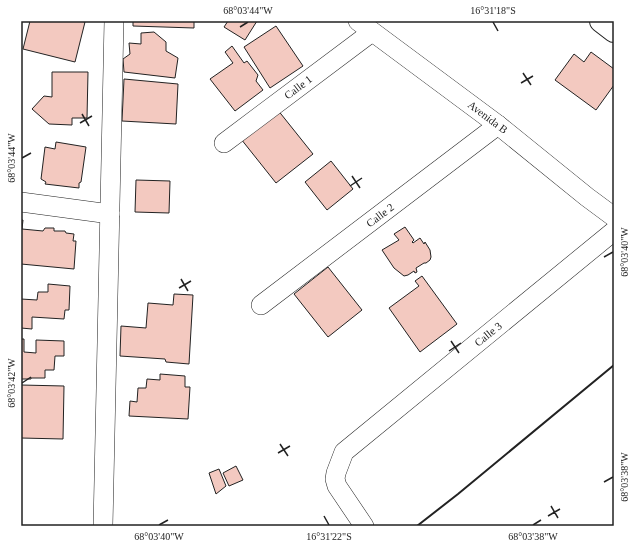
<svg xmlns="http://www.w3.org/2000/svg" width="635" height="547" font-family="Georgia,serif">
<rect width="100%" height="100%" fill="#fff"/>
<!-- building -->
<g fill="#f3c9c0" stroke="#222">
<polygon points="30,21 81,21 85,22 75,62 23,49"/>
<polygon points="133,21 194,21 194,28 133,26"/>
<polygon points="228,21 257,21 245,40 224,27"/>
<polygon points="276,26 303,66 270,88 244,47"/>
<polygon points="154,32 166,42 166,51 178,58 175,78 124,72 123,59 130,54 129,43 141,44 141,33"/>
<polygon points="232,46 244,63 247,61 258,75 256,81 263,90 235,111 210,79 233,63 225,52"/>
<polygon points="591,52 614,69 614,85 596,110 555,80 574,54 584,62"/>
<polygon points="52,72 88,72 87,118 72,118 72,125 49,124 32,109 44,96 52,97"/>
<polygon points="124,79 178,84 176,124 122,121"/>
<polygon points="277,109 313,154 276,183 241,139"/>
<polygon points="56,142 86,147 81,182 79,183 79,188 45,184 46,182 41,179 45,147 55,149"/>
<polygon points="331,161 353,189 327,210 305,182"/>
<polygon points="136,180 170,181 169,213 135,212"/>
<polygon points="21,220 23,220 22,229 43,231 45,228 54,228 54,231 65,231 66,233 74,234 73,241 76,241 74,269 21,264"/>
<polygon points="405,227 414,240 412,242 413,243 420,238 424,244 425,242 430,250 431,257 430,260 426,263 424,263 416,268 417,272 415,273 414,271 408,275 404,276 394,268 382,250 399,240 394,234"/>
<polygon points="328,267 362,310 328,337 294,294"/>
<polygon points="422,276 457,324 420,352 389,308 419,286 415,281"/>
<polygon points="48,284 70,286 69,310 65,310 64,319 32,317 32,329 21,328 21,299 37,300 38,292 48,292"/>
<polygon points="174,294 193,295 189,364 166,362 165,359 120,356 121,326 146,328 148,303 173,305"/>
<polygon points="21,339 24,339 24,352 36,353 36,340 64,341 64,356 55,356 54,370 45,370 45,378 31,378 31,379 21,379"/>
<polygon points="160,374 185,376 185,387 190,387 188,419 129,416 130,401 137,402 138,388 146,388 147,379 160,380"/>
<polygon points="21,385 64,386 63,439 21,438"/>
<polygon points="236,466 243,480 229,486 223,473"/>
<polygon points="219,469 226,486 216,494 209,473"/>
</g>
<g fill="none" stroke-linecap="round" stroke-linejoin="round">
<defs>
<g id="minor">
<polyline points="358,21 498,125 587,197 614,217"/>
<polyline points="224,143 372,32"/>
<polyline points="21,202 110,214"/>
<polyline points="261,305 498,125"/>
<polyline points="103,526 114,21"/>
<polyline points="364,526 337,486 335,479 336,473 344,452 614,231"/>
</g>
<polyline id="tertiary" points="601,21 614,31"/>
</defs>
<!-- minor casing -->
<use href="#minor" stroke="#222" stroke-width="20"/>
<!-- tertiary casing -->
<use href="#tertiary" stroke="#222" stroke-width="24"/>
<!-- minor -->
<use href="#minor" stroke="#fff" stroke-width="19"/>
<!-- tertiary -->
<use href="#tertiary" stroke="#fff" stroke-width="22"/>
<!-- wall -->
<polyline stroke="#222" stroke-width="2" points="417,526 458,494 614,365"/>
</g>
<!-- ticks -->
<path fill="none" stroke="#222" stroke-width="1.5" d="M493,22l5,9M240,27l8,-5M523,73l8,12M521,83l12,-7M82,114l7,12M80,123l12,-7M22,158l9,-5M352,176l8,12M350,186l12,-8M604,257l9,-5M181,279l7,12M179,288l12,-7M451,341l8,12M449,351l12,-8M22,383l9,-6M280,444l8,12M278,453l12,-7M604,482l9,-5M551,506l7,12M324,516l5,9M548,516l12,-7M159,525l9,-5M533,525l8,-5"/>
<g text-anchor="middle" stroke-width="3" stroke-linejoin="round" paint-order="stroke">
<!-- street labels -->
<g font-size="11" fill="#222" stroke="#fff">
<text transform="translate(298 87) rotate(-37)" y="4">Calle 1</text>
<text transform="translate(488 117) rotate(37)" y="4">Avenida B</text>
<text transform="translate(380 215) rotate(-37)" y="4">Calle 2</text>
<text transform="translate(488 334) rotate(-39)" y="4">Calle 3</text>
</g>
</g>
<!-- border -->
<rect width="635" height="547" fill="none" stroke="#ffffff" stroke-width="44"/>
<rect x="22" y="22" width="591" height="503" fill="none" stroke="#222" stroke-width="1.5"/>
<g font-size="10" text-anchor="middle" fill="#222">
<text x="248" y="14">68°03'44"W</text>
<text x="493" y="14">16°31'18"S</text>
<text transform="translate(11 158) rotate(-90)" y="4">68°03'44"W</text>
<text transform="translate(624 252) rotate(-90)" y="4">68°03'40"W</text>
<text transform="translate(11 383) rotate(-90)" y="4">68°03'42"W</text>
<text transform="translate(624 477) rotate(-90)" y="4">68°03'38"W</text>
<text x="159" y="540">68°03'40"W</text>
<text x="329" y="540">16°31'22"S</text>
<text x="533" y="540">68°03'38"W</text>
</g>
</svg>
